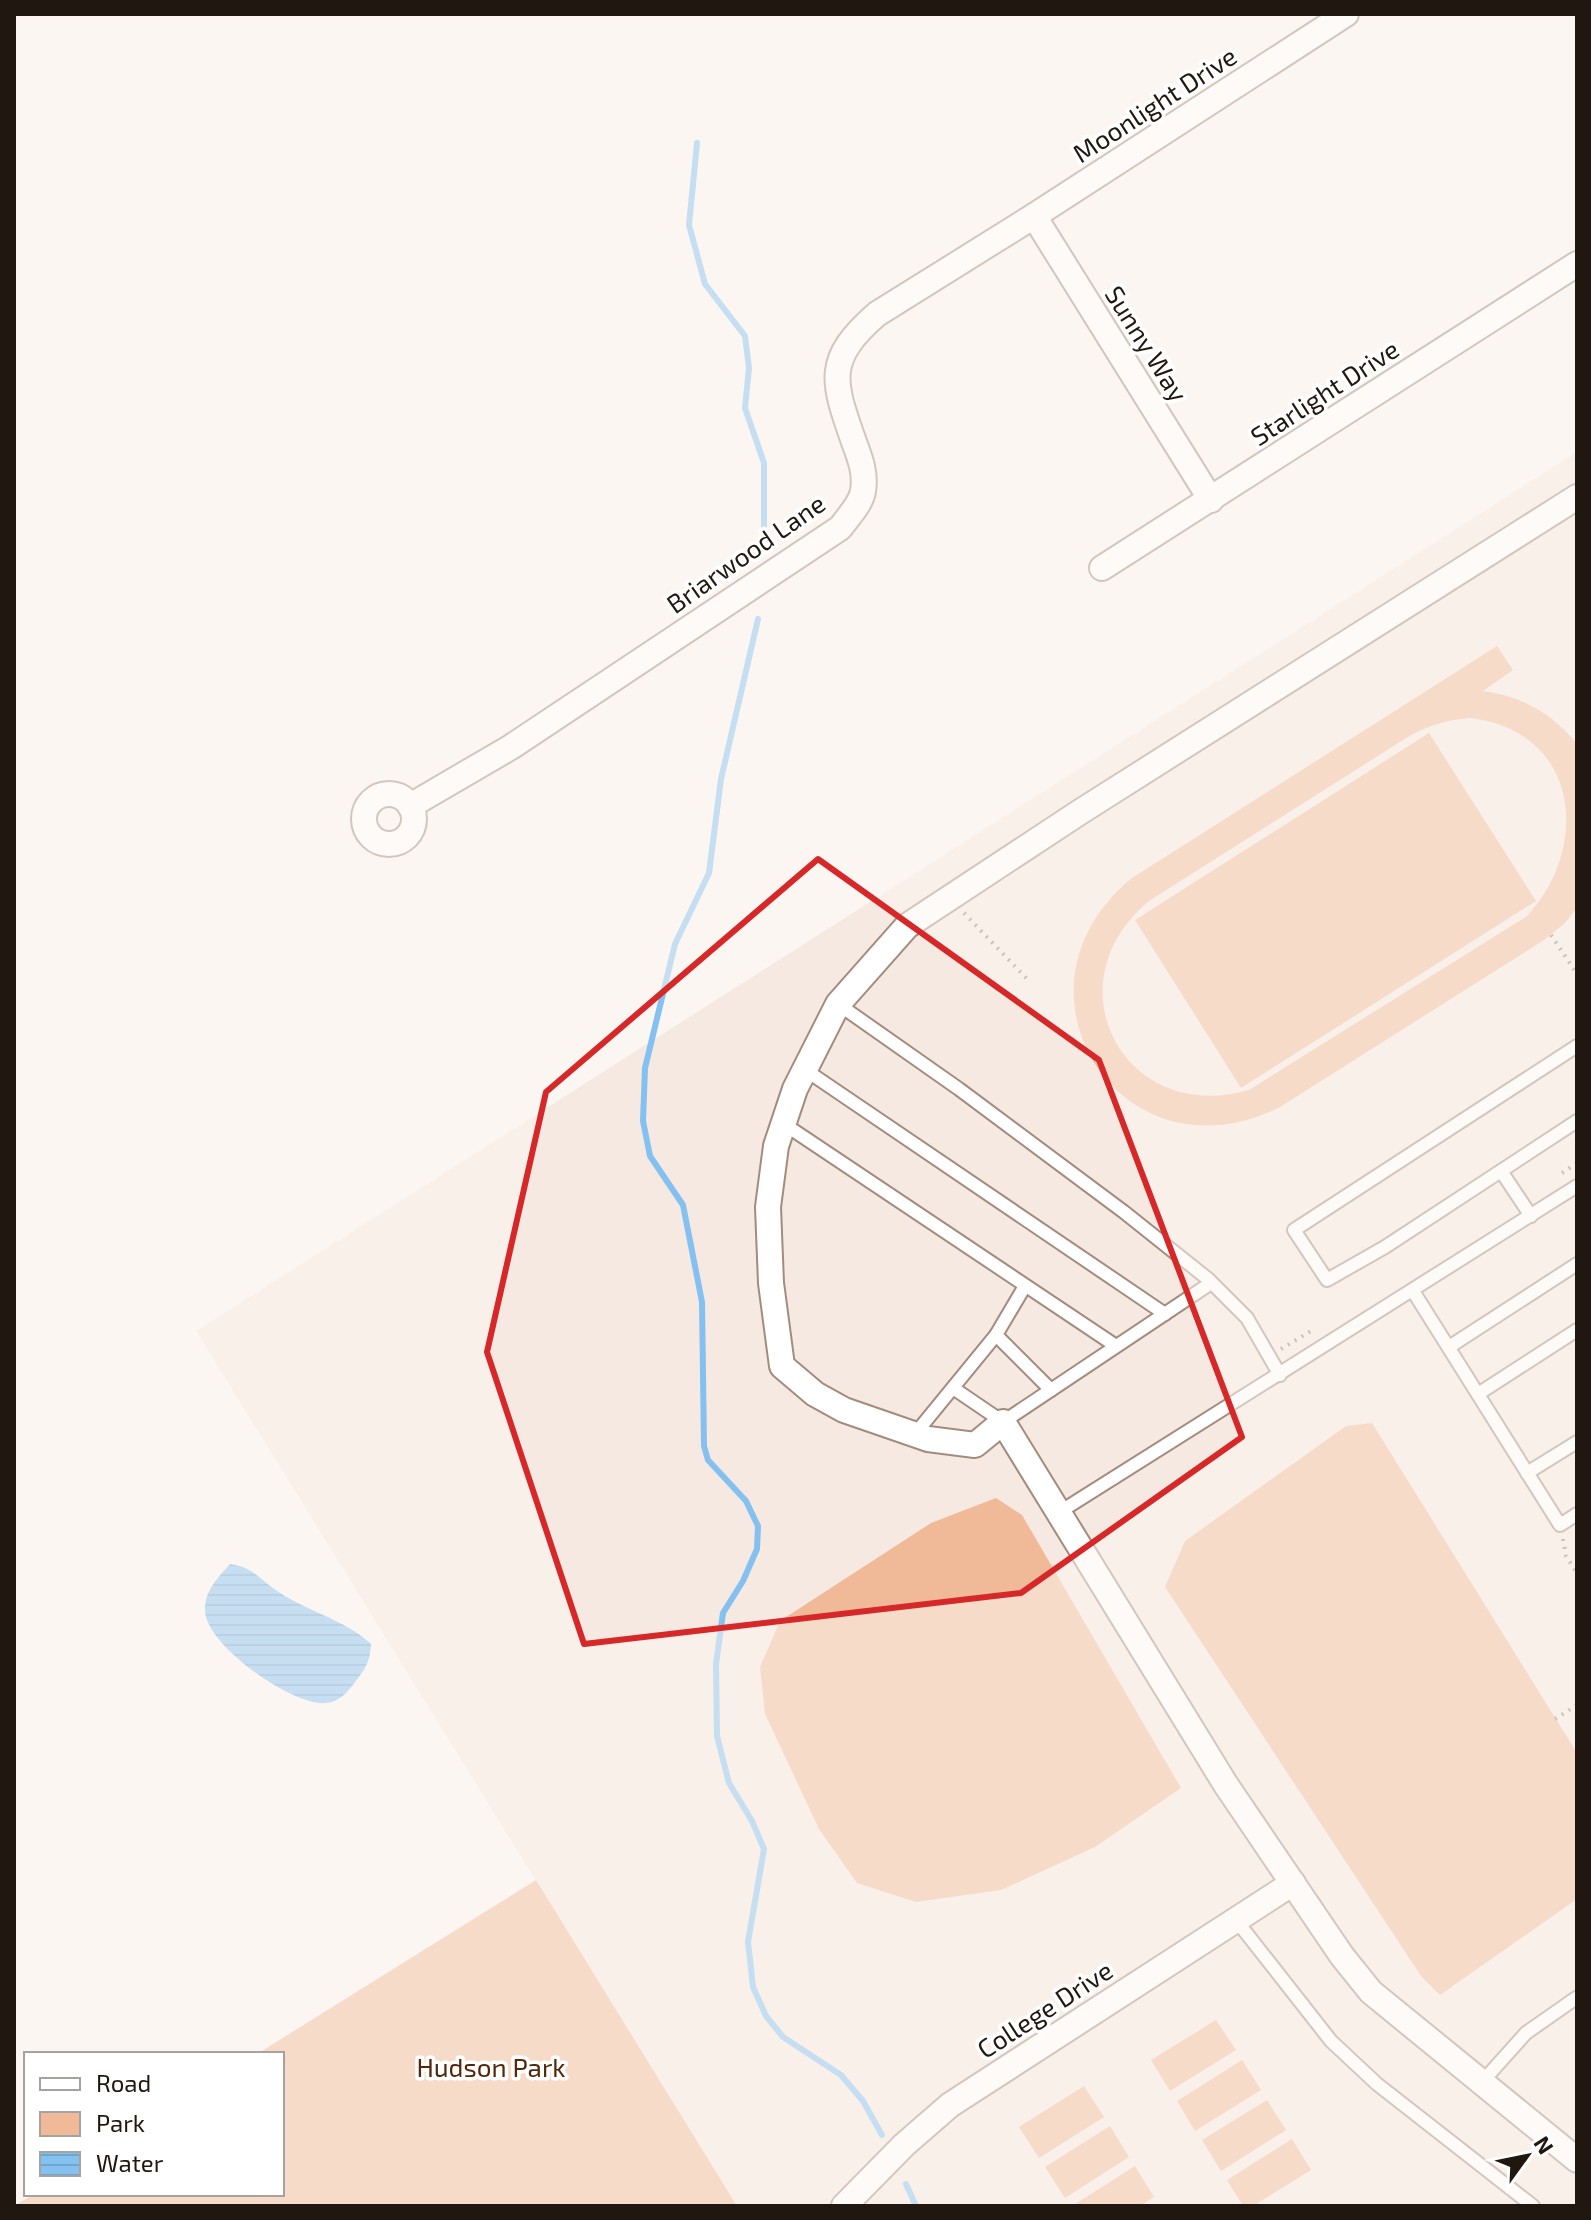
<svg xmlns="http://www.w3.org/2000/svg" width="1591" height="2220" font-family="'Exo 2',sans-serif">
<defs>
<pattern id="water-rules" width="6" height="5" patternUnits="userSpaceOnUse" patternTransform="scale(2)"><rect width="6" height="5" fill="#84c1f0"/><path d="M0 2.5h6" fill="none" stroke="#72a5cd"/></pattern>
</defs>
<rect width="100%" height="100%" fill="#fbf6f2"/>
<!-- built -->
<polygon fill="#f6e9e1" points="1577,452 1577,2206 737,2206 196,1331"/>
<!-- park -->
<g fill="#f0ba98" fill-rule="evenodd">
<path d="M1497,646l16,24 -30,21c39,5 70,23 94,53v164l-13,16 -20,16 -264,167c-158,80 -285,-117 -148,-229zM1470,718c110,13 121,129 57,198l-278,174c-125,36 -200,-106 -100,-189l262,-166c19,-10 37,-15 59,-17z"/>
<polygon points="1429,733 1536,901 1241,1088 1135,920"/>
<polygon points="1372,1423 1577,1753 1577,1899 1440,1995 1421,1976 1165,1587 1185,1541 1346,1426"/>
<polygon points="996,1498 1022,1515 1181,1788 1095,1847 1001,1890 916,1902 857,1883 819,1829 765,1714 760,1667 780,1621 931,1523"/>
<polygon points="536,1880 737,2206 14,2206 34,2194 282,2194 282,2054 257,2054"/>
<polygon points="1216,2020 1236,2050 1170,2091 1151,2060"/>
<polygon points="1242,2060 1261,2090 1195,2131 1177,2101"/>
<polygon points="1084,2086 1104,2117 1039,2158 1019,2127"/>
<polygon points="1267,2100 1286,2130 1221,2171 1202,2140"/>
<polygon points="1110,2126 1129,2157 1065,2198 1045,2167"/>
<polygon points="1292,2139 1311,2170 1253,2206 1243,2206 1227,2180"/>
<polygon points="1135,2166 1154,2197 1140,2206 1072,2206"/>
</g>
<!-- water -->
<path fill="url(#water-rules)" d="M230,1564c22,3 26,12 43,24 31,23 70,30 98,56 0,15 -6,26 -16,38 -7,10 -16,20 -29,21 -33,4 -120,-58 -121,-92 -1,-20 13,-33 25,-47z"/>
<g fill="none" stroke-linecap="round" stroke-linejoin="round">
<!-- stream -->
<g stroke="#84c1f0" stroke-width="6">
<polyline points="697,143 689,225 705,284 745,336 749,368 745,408 764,463 764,546"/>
<polyline points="758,619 721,779 709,873 675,944 645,1068 643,1121 650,1156 683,1205 702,1302 704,1446 708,1460 746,1501 758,1526 757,1549 743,1581 723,1613 716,1664 717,1736 729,1783 752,1821 764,1849 748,1942 753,1987 766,2016 783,2037 841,2075 863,2101 882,2135"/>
<polyline points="906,2184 916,2206"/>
</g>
<defs>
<g id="lane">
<polyline points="838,1004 959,1089 1124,1212 1208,1279 1247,1318 1280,1375"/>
<polyline points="1577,1046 1294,1230 1327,1280 1385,1247 1577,1121"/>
<polyline points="804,1069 1165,1314"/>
<polyline points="784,1124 1116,1346"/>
<polyline points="1501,1171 1531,1216"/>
<polyline points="1025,1286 996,1335 1051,1390"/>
<polyline points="1413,1291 1560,1525 1577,1514"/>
<polyline points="1449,1347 1577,1264"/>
<polyline points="953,1388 1003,1422 1211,1283"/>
<polyline points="1478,1394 1577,1330"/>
<polyline points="915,1434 996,1335"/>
<polyline points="1527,1473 1577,1442"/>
<polyline points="1058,1513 1577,1186"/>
<polyline points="1236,1920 1331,2041 1377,2084 1533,2206"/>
<polyline points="1483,2081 1526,2033 1576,1998 1577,2000"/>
</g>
<g id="street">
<polyline points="1034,216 1211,500"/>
<polyline points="1577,497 1080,812 907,926 838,1004 795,1089 776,1146 768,1207 771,1283 782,1366 815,1394 844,1410 928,1439 975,1445 1003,1422 1226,1785 1342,1956 1371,1992 1577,2160"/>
<polyline points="1102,568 1577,264"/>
<circle cx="389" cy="819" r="25"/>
<path d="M410,806l101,-59 329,-219c8,-11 21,-24 23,-37 3,-18 -3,-33 -9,-49 -21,-60 -30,-82 23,-128l157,-98 312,-202"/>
<polyline points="844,2206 904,2145 950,2105 1293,1883"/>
</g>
</defs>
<!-- lane casing -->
<use href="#lane" stroke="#a48c7d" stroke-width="16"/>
<!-- street casing -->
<use href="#street" stroke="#a48c7d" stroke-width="28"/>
<!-- path -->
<g stroke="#8c8580" stroke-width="4" stroke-dasharray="2 6" stroke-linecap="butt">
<polyline points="964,913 1030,982"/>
<polyline points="1551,935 1577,974"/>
<polyline points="1562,1173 1577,1163"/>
<polyline points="1281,1349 1311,1331"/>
<polyline points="1563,1539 1566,1556 1577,1573"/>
<polyline points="1555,1719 1577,1705"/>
</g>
<!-- lane -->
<use href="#lane" stroke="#fff" stroke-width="12"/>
<!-- street -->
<use href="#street" stroke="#fff" stroke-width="24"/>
</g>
<!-- marked area -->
<path d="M0 0H1591V2220H0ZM818,859l281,201 143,377 -221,156 -437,51 -97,-292 59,-260z" fill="#fbf6f2" fill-opacity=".55" fill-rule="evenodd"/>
<path fill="none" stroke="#d62828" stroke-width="6" stroke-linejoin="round" d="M818,859l281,201 143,377 -221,156 -437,51 -97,-292 59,-260z"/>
<g text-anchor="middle" stroke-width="7" stroke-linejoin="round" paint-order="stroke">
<!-- street labels -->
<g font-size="26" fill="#201711" stroke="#fff">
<text transform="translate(1155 105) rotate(-33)" y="9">Moonlight Drive</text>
<text transform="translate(1146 344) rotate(58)" y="9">Sunny Way</text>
<text transform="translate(1325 393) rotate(-33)" y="9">Starlight Drive</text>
<text transform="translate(746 554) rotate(-35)" y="9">Briarwood Lane</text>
<text transform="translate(1045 2010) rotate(-33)" y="9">College Drive</text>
</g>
<!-- park labels -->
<g font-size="26" fill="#512809" stroke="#fff">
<text x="491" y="2077">Hudson Park</text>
</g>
</g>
<!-- border -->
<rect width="1591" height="2220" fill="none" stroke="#201711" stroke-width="32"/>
<!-- legend -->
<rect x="24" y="2052" width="260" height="144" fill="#ffffff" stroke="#a6a2a0" stroke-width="2"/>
<rect x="40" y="2078" width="40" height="12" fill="#ffffff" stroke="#a6a2a0" stroke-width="2"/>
<text x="96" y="2092" font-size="24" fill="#201711">Road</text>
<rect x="40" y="2112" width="40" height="24" fill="#f0ba98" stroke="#a6a2a0" stroke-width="2"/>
<text x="96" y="2132" font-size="24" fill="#201711">Park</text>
<rect x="40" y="2152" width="40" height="24" fill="url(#water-rules)" stroke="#a6a2a0" stroke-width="2"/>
<text x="96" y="2172" font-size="24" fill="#201711">Water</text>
<!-- north arrow -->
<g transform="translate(1527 2156) rotate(57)" stroke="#ffffff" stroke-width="6" paint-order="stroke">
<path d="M0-6L14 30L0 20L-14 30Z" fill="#201711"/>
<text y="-12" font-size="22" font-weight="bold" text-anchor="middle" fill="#201711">N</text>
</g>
</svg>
